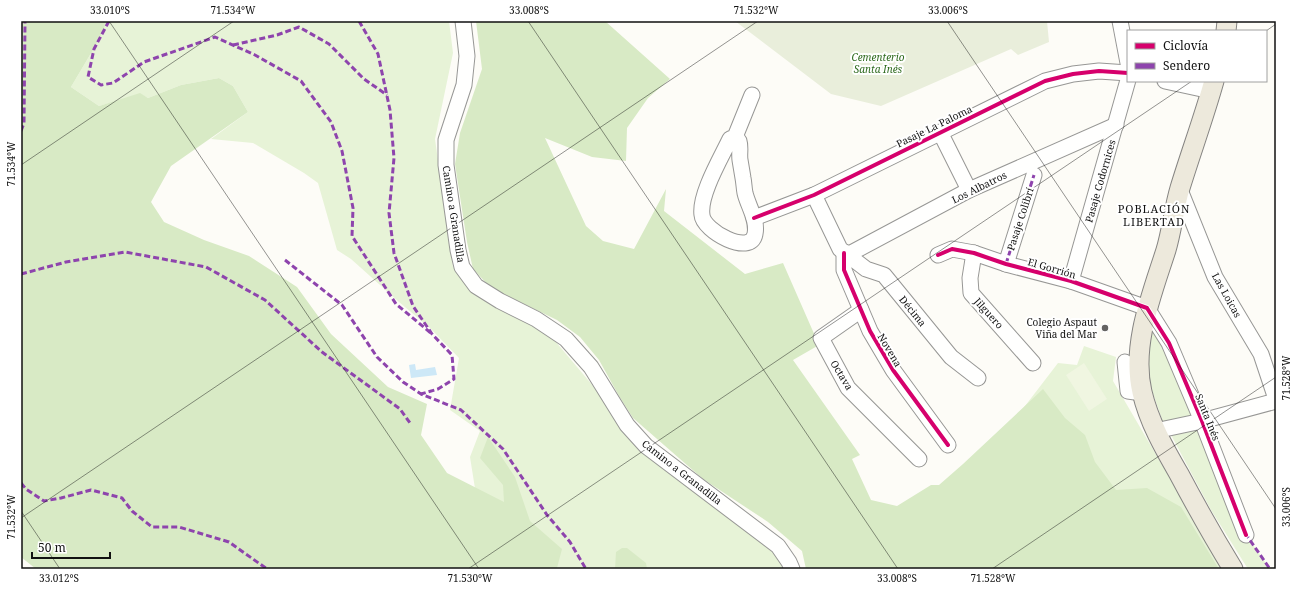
<svg xmlns="http://www.w3.org/2000/svg" width="1297" height="590" font-family="'Noto Serif',serif">
<rect width="100%" height="100%" fill="#fdfcf7"/>
<!-- green -->
<g fill="#e7f3d7">
<polygon points="107,21 449,21 453,53 435,139 453,267 487,300 550,335 594,387 642,446 775,546 789,569 511,569 477,501 470,457 480,431 450,410 459,358 430,328 399,302 351,259 337,250 318,183 304,173 253,143 211,139 248,112 233,86 219,78 181,85 148,98 140,94 99,106 71,87 100,38"/>
<polygon points="1152,321 1195,416 1163,422 1150,385 1148,356"/>
<polygon points="1084,346 1116,357 1113,381 1223,569 882,569 1015,419 1058,363 1077,365"/>
<polygon points="1204,426 1243,531 1270,569 1248,569 1211,510 1170,433"/>
</g>
<!-- forest -->
<g fill="#d8eac5">
<polygon points="21,21 107,21 100,38 71,87 99,106 140,93 148,98 181,85 219,78 233,86 248,112 171,166 151,202 164,222 204,240 249,256 297,287 331,334 388,387 427,404 421,435 447,473 504,502 503,485 480,458 488,437 515,477 530,521 562,549 557,568 559,569 36,569 21,557"/>
<polygon points="476,21 605,21 670,79 648,98 627,128 626,161 592,157 545,138 586,226 603,241 634,249 666,189 664,211 745,274 783,263 819,345 793,360 860,455 852,459 871,500 897,506 931,485 939,485 963,464 1043,389 1065,418 1085,435 1095,462 1116,490 1147,488 1181,507 1219,569 806,569 802,551 768,522 703,479 633,418 619,396 599,360 580,337 557,320 491,288 473,269 467,242 455,164 460,133 482,69"/>
<polygon points="622,548 627,548 646,563 647,569 615,569 616,552"/>
</g>
<!-- cemetery -->
<polygon fill="#e9eedb" points="735,21 1047,21 1049,42 1018,55 1011,49 881,106 831,94"/>
<!-- pitch -->
<polygon fill="#f0f6e1" points="1084,363 1107,399 1089,411 1066,375"/>
<!-- water -->
<polygon fill="#cde8f7" points="415,364 416,370 435,367 437,375 411,378 409,365"/>
<g fill="none" stroke-linecap="round" stroke-linejoin="round">
<defs>
<g id="minor">
<polyline points="463,21 467,56 464,85 446,140 446,165 458,250 462,267 476,286 500,301 536,319 566,339 591,367 627,425 646,446 778,546 789,562 792,569"/>
<polyline points="1120,21 1128,63"/>
<polyline points="1165,81 1211,91"/>
<polyline points="940,132 969,190"/>
<path d="M735,137c1,1 3,2 4,4 2,6 0,13 1,19 1,6 2,12 3,18 1,5 1,10 2,15 3,13 13,27 10,41 -4,23 -52,-3 -53,-19 -3,-20 19,-57 28,-76l5,-2 17,-42"/>
<polyline points="1180,190 1215,277 1261,354 1276,399"/>
<polyline points="814,195 840,249 866,269 884,275 951,357 978,378"/>
<polyline points="754,218 814,195 1045,81 1073,74 1099,71 1128,73"/>
<polyline points="844,253 851,253 969,190 1116,125"/>
<polyline points="844,253 844,270 870,331 893,370 948,445"/>
<polyline points="974,253 970,278 971,293 1033,363"/>
<polyline points="938,255 952,249 974,253 1006,264 1071,281 1147,308 1169,343 1202,421 1246,535"/>
<polyline points="1006,264 1034,175"/>
<polyline points="1071,281 1128,80"/>
<polyline points="861,310 821,338 848,388 919,459"/>
<polyline points="1125,362 1128,391 1142,393"/>
<polyline points="1155,431 1202,421 1276,401"/>
</g>
<g id="major">
<polyline points="1226,31 1227,21"/>
<path d="M1214,81c-10,36 -23,71 -34,107 -6,20 -8,42 -14,62 -14,44 -35,95 -24,142 7,30 22,56 37,82 17,32 35,64 54,95"/>
</g>
</defs>
<!-- minor casing -->
<use href="#minor" stroke="#979795" stroke-width="17"/>
<!-- major casing -->
<use href="#major" stroke="#858482" stroke-width="21"/>
<!-- minor -->
<use href="#minor" stroke="#fffffe" stroke-width="15"/>
<!-- major -->
<use href="#major" stroke="#ede9dc" stroke-width="19"/>
<!-- quiet -->
<g stroke="#8e44ad" stroke-width="3" stroke-dasharray="6 3" stroke-linecap="butt">
<polyline points="109,21 94,49 88,77 101,85 113,83 144,62 215,37 255,55 301,81 331,122 342,151 353,208 352,236 396,304 432,334"/>
<polyline points="359,21 378,54 390,110 394,158 389,213 394,253 413,306 432,334 452,355 454,379 438,389 421,394"/>
<polyline points="233,45 277,35 299,27 329,44 364,79 387,95"/>
<polyline points="21,131 24,123 25,21"/>
<polyline points="285,260 342,305 377,357 403,382 421,394 461,410 503,449 547,515 570,542 586,569"/>
<polyline points="1006,264 1034,175"/>
<polyline points="21,274 66,262 125,252 206,267 265,300 322,352 400,409 410,423"/>
<polyline points="21,483 26,489 44,501 61,498 91,490 122,498 132,511 152,527 179,527 229,542 267,569"/>
<polyline points="1245,533 1270,569"/>
</g>
<defs>
<g id="cycleway">
<polyline points="754,218 814,195 1045,81 1073,74 1099,71 1128,73"/>
<polyline points="844,253 844,270 870,331 893,370 948,445"/>
<polyline points="938,255 952,249 974,253 1006,264 1071,281 1147,308 1169,343 1202,421 1246,535"/>
</g>
</defs>
<!-- cycleway casing -->
<use href="#cycleway" stroke="#fff" stroke-width="6"/>
<!-- cycleway -->
<use href="#cycleway" stroke="#d6006c" stroke-width="4"/>
</g>
<!-- ticks -->
<path fill="none" stroke="#111" stroke-width="1" stroke-opacity="0.45" d="M109,21l370,548M528,21l370,548M947,21l329,488M1266,31l10,-7M21,165l213,-144M21,511l39,58M21,518l737,-497M468,569l724,-488M992,569l284,-192"/>
<!-- markers -->
<circle fill="#646362" stroke="#fff" stroke-width="1.5" cx="1105" cy="328" r="4"/>
<g text-anchor="middle" stroke-width="4" stroke-linejoin="round" paint-order="stroke">
<!-- park labels -->
<g font-size="10" font-style="italic" fill="#2f6b1f" stroke="#fff">
<text x="878" y="61">Cementerio<tspan x="878" dy="12">Santa Inés</tspan></text>
</g>
<!-- street labels -->
<g font-size="10" fill="#111" stroke="#fff">
<text transform="translate(934 126) rotate(-26)" y="4">Pasaje La Paloma</text>
<text transform="translate(1100 181) rotate(-74)" y="4">Pasaje Codornices</text>
<text transform="translate(979 187) rotate(-26)" y="4">Los Albatros</text>
<text transform="translate(454 214) rotate(81)" y="4">Camino a Granadilla</text>
<text transform="translate(1020 219) rotate(-72)" y="4">Pasaje Colibrí</text>
<text transform="translate(1052 268) rotate(16)" y="4">El Gorrión</text>
<text transform="translate(1227 295) rotate(61)" y="4">Las Loicas</text>
<text transform="translate(913 311) rotate(51)" y="4">Décima</text>
<text transform="translate(989 313) rotate(48)" y="4">Jilguero</text>
<text transform="translate(890 350) rotate(59)" y="4">Novena</text>
<text transform="translate(842 375) rotate(59)" y="4">Octava</text>
<text transform="translate(1208 417) rotate(68)" y="4">Santa Inés</text>
<text transform="translate(682 472) rotate(38)" y="4">Camino a Granadilla</text>
</g>
<!-- poi labels -->
<g font-size="10" fill="#111" stroke="#fff" text-anchor="end">
<text x="1097" y="326">Colegio Aspaut<tspan x="1097" dy="12">Viña del Mar</tspan></text>
</g>
<!-- neighbourhood labels -->
<g font-size="11" letter-spacing="1" fill="#111" stroke="#fff">
<text x="1154" y="213">POBLACIÓN<tspan x="1154" dy="13">LIBERTAD</tspan></text>
</g>
</g>
<!-- border -->
<rect width="1297" height="590" fill="none" stroke="#ffffff" stroke-width="44"/>
<!-- legend -->
<rect x="1127" y="30" width="140" height="52" fill="#ffffff" stroke="#a0a0a0"/>
<rect x="1135" y="43" width="20" height="6" fill="#d6006c" stroke="#a0a0a0"/>
<text x="1163" y="50" font-size="12" fill="#111111">Ciclovía</text>
<rect x="1135" y="63" width="20" height="6" fill="#8e44ad" stroke="#a0a0a0"/>
<text x="1163" y="70" font-size="12" fill="#111111">Sendero</text>
<!-- scale -->
<path d="M32 552v6h78v-6" fill="none" stroke="#111111" stroke-width="2"/>
<text x="38" y="552" font-size="12" fill="#111111" stroke="#ffffff" stroke-width="3" paint-order="stroke">50 m</text>
<rect x="22" y="22" width="1253" height="546" fill="none" stroke="#111" stroke-width="1.5"/>
<g font-size="10" text-anchor="middle" fill="#111">
<text x="110" y="14">33.010°S</text>
<text x="233" y="14">71.534°W</text>
<text x="529" y="14">33.008°S</text>
<text x="756" y="14">71.532°W</text>
<text x="948" y="14">33.006°S</text>
<text transform="translate(11 164) rotate(-90)" y="4">71.534°W</text>
<text transform="translate(1286 378) rotate(-90)" y="4">71.528°W</text>
<text transform="translate(1286 507) rotate(-90)" y="4">33.006°S</text>
<text transform="translate(11 517) rotate(-90)" y="4">71.532°W</text>
<text x="59" y="582">33.012°S</text>
<text x="470" y="582">71.530°W</text>
<text x="897" y="582">33.008°S</text>
<text x="993" y="582">71.528°W</text>
</g>
</svg>
